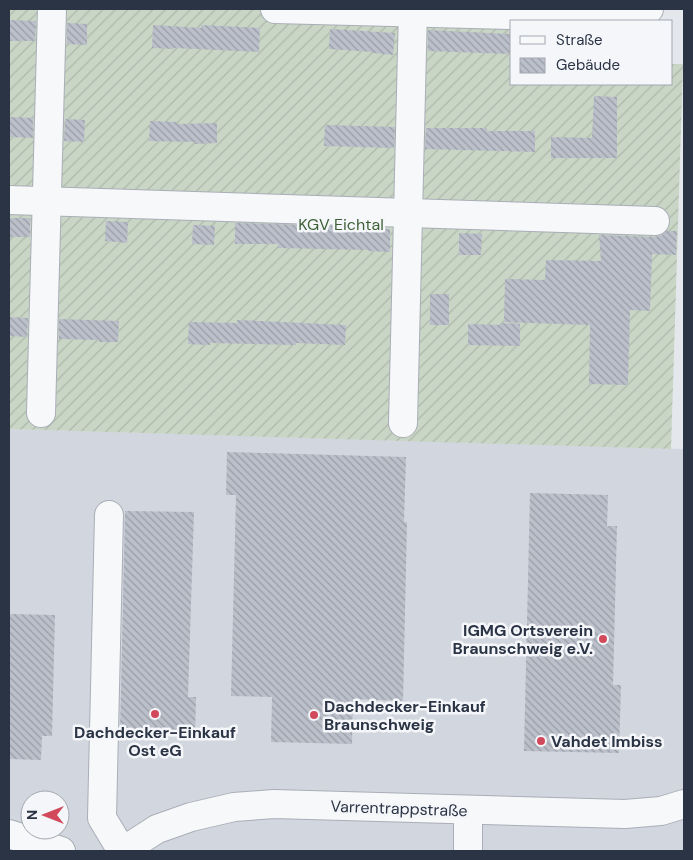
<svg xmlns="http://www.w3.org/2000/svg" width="693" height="860" font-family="'DM Sans',sans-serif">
<defs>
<pattern id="garden-furrows" width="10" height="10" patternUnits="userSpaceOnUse" patternTransform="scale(1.25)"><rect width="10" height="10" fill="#c9d6c5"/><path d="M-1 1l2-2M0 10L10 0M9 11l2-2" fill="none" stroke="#adb8ab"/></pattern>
<pattern id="building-back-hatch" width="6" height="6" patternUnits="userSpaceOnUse" patternTransform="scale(1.25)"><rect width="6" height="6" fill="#bbc0ca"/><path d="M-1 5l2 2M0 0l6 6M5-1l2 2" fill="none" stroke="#989da6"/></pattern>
</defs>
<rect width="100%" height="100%" fill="#e4e7ec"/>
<!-- built -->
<path fill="#d2d6de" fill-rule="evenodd" d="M9,429l675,20v402h-675zM30,800h30v30h-30z"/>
<!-- garden -->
<polygon fill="url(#garden-furrows)" points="9,9 431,9 512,21 512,84 672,84 672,64 683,64 671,449 9,429"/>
<!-- building -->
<g fill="url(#building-back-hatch)">
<polygon points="10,20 36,21 35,41 9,41"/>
<polygon points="67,23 87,24 87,45 67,44"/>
<polygon points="153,25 201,28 201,25 260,28 259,52 174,48 174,49 152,48"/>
<polygon points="330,29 395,33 393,55 373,53 373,52 329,49"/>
<polygon points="428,30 512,34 512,54 428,51"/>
<polygon points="594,96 617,97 617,158 551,158 551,137 592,138"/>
<polygon points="9,117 33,118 33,138 9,137"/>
<polygon points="65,119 85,120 84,142 64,141"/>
<polygon points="150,121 177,122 177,124 217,123 217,143 195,144 195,142 149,141"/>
<polygon points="325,125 395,127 394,148 324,146"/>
<polygon points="426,128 487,128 487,131 535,131 535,152 425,149"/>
<rect x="9" y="218" width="21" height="19"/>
<polygon points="106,221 128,222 127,243 105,241"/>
<polygon points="235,223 342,226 342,229 390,229 390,252 368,251 368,250 278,248 278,244 235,244"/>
<polygon points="193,225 215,226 214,245 192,244"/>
<polygon points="666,231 677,231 676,255 652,254 650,311 630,310 628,385 589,384 590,325 504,322 505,279 545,280 546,260 601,261 599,235 654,237 662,235"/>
<polygon points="459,233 482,234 481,255 459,255"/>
<rect x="430" y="294" width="19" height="31"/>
<polygon points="9,317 28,318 27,337 9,336"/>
<polygon points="59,319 119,321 118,342 99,342 99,340 59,339"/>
<polygon points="237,320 346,325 345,345 296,343 296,345 210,343 210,345 188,344 189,322 237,323"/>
<polygon points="501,323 520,324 520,346 468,345 468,324 501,325"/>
<polygon points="227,452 406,457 404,522 407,522 403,701 353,699 352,744 271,742 272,697 231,696 236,495 226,495"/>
<polygon points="530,493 608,495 607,526 617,526 613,685 621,685 619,753 524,751"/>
<polygon points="125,511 194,512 188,697 196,697 195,736 120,733"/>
<polygon points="9,614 55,615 52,736 42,736 41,760 9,759"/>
</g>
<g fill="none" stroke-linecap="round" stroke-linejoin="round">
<defs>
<g id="minor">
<polyline points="275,9 629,18 646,12 649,9"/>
<polyline points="9,200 655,221"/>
<polyline points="41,413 52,9"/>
<polyline points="403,423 413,9"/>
<polyline points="109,515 102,818 122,851"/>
<polyline points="9,834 61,851"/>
<polyline points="123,851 157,829 191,817 234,807 274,804 625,814 661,811 684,804"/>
<polyline points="468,851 468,810"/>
</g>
</defs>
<!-- minor casing -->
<use href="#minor" stroke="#a9aeb7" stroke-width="30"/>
<!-- minor -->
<use href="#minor" stroke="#f7f8fa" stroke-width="28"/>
</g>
<!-- markers -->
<g fill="#d1495b" stroke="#f4f6f9" stroke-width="2">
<circle cx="603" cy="639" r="5"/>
<circle cx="155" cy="714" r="5"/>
<circle cx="314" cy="715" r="5"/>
<circle cx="541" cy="741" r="5"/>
</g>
<g text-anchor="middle" stroke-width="5" stroke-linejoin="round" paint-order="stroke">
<!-- park labels -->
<g font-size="16" fill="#3f6138" stroke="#f4f6f9">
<text x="341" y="230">KGV Eichtal</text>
</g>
<!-- poi labels -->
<g font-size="16" font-weight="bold" fill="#2b3445" stroke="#f4f6f9" text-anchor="start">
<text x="593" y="636" text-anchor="end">IGMG Ortsverein<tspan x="593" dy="18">Braunschweig e.V.</tspan></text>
<text x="324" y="712">Dachdecker-Einkauf<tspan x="324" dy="18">Braunschweig</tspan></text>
<text x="155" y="738" text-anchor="middle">Dachdecker-Einkauf<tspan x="155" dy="18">Ost eG</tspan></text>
<text x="551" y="747">Vahdet Imbiss</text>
</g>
<!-- street labels -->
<g font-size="16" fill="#2b3445" stroke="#f4f6f9">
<text transform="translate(399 808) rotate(2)" y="6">Varrentrappstraße</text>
</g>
</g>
<!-- border -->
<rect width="693" height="860" fill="none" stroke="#2b3445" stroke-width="20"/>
<!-- legend -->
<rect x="510" y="20" width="162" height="65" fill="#f4f6f9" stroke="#a4a8b1"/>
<rect x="520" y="36" width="25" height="8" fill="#f7f8fa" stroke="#a4a8b1"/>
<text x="556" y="45" font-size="15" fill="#2b3445">Straße</text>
<rect x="520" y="58" width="25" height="15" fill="url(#building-back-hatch)" stroke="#a4a8b1"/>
<text x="556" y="70" font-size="15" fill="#2b3445">Gebäude</text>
<!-- north arrow -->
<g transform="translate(45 815) rotate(270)"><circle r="24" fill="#f4f6f9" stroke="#a4a8b1"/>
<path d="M0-4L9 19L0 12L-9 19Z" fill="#d1495b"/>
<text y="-8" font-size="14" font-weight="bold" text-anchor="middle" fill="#2b3445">N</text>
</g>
</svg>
